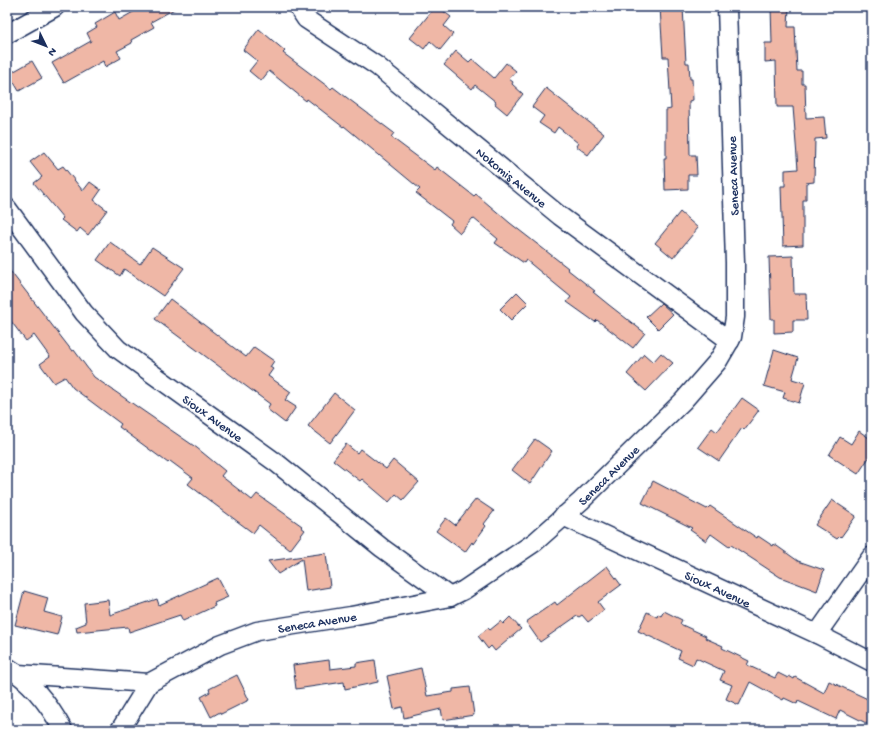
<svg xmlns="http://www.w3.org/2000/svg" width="879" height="737" font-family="'Gochi Hand',sans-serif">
<rect width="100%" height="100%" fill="#fff"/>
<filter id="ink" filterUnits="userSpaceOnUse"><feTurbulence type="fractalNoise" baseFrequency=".025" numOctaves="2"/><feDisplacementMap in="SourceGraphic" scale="8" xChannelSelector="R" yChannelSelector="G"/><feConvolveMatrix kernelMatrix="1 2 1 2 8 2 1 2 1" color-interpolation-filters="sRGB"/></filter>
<g filter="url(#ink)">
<!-- building -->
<g fill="#efb7a6" stroke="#1b2f5e">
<polygon points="142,7 178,7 151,22 154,27 131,40 132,43 117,51 121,58 105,67 103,61 64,83 52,63 91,41 87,33 97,27 95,24 115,12 119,20"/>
<polygon points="435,7 438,7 451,17 444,26 453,34 440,50 430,41 424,49 410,38"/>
<polygon points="660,7 683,7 686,63 689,63 690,79 692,79 693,100 689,101 690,155 696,155 697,175 688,175 688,189 665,190 664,158 666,158 666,110 671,109 668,57 663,57"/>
<polygon points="771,7 789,7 788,27 795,27 797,71 802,71 802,84 805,84 806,118 824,117 826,138 815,139 814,182 806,183 806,200 803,200 803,245 783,246 781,186 785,186 785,170 798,169 793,107 777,107 776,61 765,62 765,43 772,43"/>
<polygon points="259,29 285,51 283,53 331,89 333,87 346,97 394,133 391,137 435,170 437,167 474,196 476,194 510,223 568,268 567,269 595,291 593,292 609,305 645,333 633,348 597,320 595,322 567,302 571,297 526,260 524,263 495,243 498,239 473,218 460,233 450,224 452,221 416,193 420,189 344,126 343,127 307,99 306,101 269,71 261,81 249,71 257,61 243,50"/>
<polygon points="456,51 469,62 472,59 494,78 506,63 516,71 509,79 513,82 512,84 523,94 507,114 495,104 496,102 475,85 472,89 444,65"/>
<polygon points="32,61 42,78 19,91 9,74"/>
<polygon points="546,88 604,134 588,155 576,146 578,143 558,127 554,133 539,123 544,116 532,107"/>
<polygon points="44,152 58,169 63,166 83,191 90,182 101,190 94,200 107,210 88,235 80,228 77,232 61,220 63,218 34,183 42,177 30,162"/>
<polygon points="680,212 698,228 673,258 655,243"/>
<polygon points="110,242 140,264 152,247 184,268 163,296 124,269 120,276 97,260"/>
<polygon points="793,256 794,294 806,294 807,320 793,320 793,332 774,333 774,319 771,319 769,257"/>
<polygon points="7,267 72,351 74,350 94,377 197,448 225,471 221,476 252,500 257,494 302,526 301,527 305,530 290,550 259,525 253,533 214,504 188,484 193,478 170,461 168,463 119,427 121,424 73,388 65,377 54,383 40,364 50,357 34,335 26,341 7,316"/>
<polygon points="517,292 528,303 511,320 500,309"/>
<polygon points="170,299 246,357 254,347 274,361 270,367 273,369 268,376 291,392 285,400 296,407 285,423 267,409 270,404 155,319"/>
<polygon points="661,303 673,314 658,329 646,317"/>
<polygon points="774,350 798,358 792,379 805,383 799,403 783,398 785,392 764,386"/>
<polygon points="661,353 673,363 646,391 627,374 644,354 653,362"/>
<polygon points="334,393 355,410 330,443 308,426"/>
<polygon points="742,398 759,410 744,430 742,428 719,461 698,447 712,428 717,432"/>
<polygon points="859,431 872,440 872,453 858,474 829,455 840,437 851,444"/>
<polygon points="535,439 552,451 530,484 512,470"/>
<polygon points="346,444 357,453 360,449 386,469 393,460 419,482 403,500 396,494 389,502 362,479 360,481 333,460"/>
<polygon points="653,481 707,509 710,506 757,538 758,536 773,546 774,544 798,561 824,570 817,591 780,577 731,545 729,547 711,534 706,541 690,530 692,528 642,503"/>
<polygon points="476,499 494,511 484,524 486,526 473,544 472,542 465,552 436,531 446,518 455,525"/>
<polygon points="832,500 856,516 841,537 840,536 837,539 815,525"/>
<polygon points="326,553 330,587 306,591 302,559 278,574 268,561"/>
<polygon points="607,566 621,585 598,602 604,610 588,622 582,615 579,617 577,616 540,642 526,622 555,602 557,605"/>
<polygon points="218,578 228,597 214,603 215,606 183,621 180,615 129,632 128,627 77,632 76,627 86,623 84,603 108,600 110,615 157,599 159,605"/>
<polygon points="24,591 48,598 44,612 62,617 57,635 15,625"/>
<polygon points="664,611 682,620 680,624 706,636 705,638 723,646 722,648 749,661 747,665 775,678 778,673 788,678 789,676 794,679 795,677 824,693 829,681 872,701 872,726 840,710 836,719 798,701 797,704 784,698 783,700 750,682 739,705 726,699 732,685 720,680 724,671 696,658 693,665 678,658 681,651 638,631 647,612 657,617 658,614 661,616"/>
<polygon points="510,617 521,629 495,651 491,646 488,649 478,636 488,628 490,630 501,621 503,624"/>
<polygon points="329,660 330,669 356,666 356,663 375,660 378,682 345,689 344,682 296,689 293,665"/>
<polygon points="421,668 427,696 453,692 453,689 470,687 474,715 443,720 441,709 404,718 402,707 394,709 387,676"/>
<polygon points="237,675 249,700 221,714 220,712 211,717 201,697 210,692 209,689"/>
</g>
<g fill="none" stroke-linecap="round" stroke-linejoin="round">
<defs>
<g id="minor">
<path id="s1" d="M298,7l8,12 71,47 183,150 170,125"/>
<polyline points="7,34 55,7"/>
<path id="s2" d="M7,208l77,105 34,36 160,115 104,84 68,49"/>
<path id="s3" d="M563,516l254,118 55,28"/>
<polyline points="817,634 872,556"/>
<path d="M7,667c24,14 43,39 56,63"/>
<polyline points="18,674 149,683"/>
<path id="s4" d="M120,730l29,-47 71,-38 37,-14 94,-15 99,-19 14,-7 71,-48 46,-41 102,-100 35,-40 14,-24 3,-20v-54l-8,-256"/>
</g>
</defs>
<!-- minor casing -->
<use href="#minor" stroke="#1b2f5e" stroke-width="21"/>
<!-- minor -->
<use href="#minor" stroke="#fff" stroke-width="18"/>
</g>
</g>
<g text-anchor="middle" stroke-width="4" stroke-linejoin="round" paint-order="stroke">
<!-- street labels -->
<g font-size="13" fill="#1b2f5e" stroke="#fff">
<text dy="5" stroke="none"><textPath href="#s1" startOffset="274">Nokomis Avenue</textPath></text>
<text transform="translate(732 176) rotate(-92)" y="5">Seneca Avenue</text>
<text dy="5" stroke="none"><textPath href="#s2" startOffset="297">Sioux Avenue</textPath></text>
<text dy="5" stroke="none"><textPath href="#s4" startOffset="572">Seneca Avenue</textPath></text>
<text dy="5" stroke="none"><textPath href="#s3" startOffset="171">Sioux Avenue</textPath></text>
<text dy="5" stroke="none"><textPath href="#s4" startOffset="236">Seneca Avenue</textPath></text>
</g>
</g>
<!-- margin -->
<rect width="879" height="737" fill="none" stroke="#fff" stroke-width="24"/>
<rect x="12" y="12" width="855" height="713" fill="none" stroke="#1b2f5e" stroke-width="1.5" filter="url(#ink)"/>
<!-- north arrow -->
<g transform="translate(46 46) rotate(133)" stroke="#ffffff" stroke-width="3" paint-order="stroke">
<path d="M0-3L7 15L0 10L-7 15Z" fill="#1b2f5e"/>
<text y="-6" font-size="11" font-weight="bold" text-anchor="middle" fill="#1b2f5e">N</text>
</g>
</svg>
